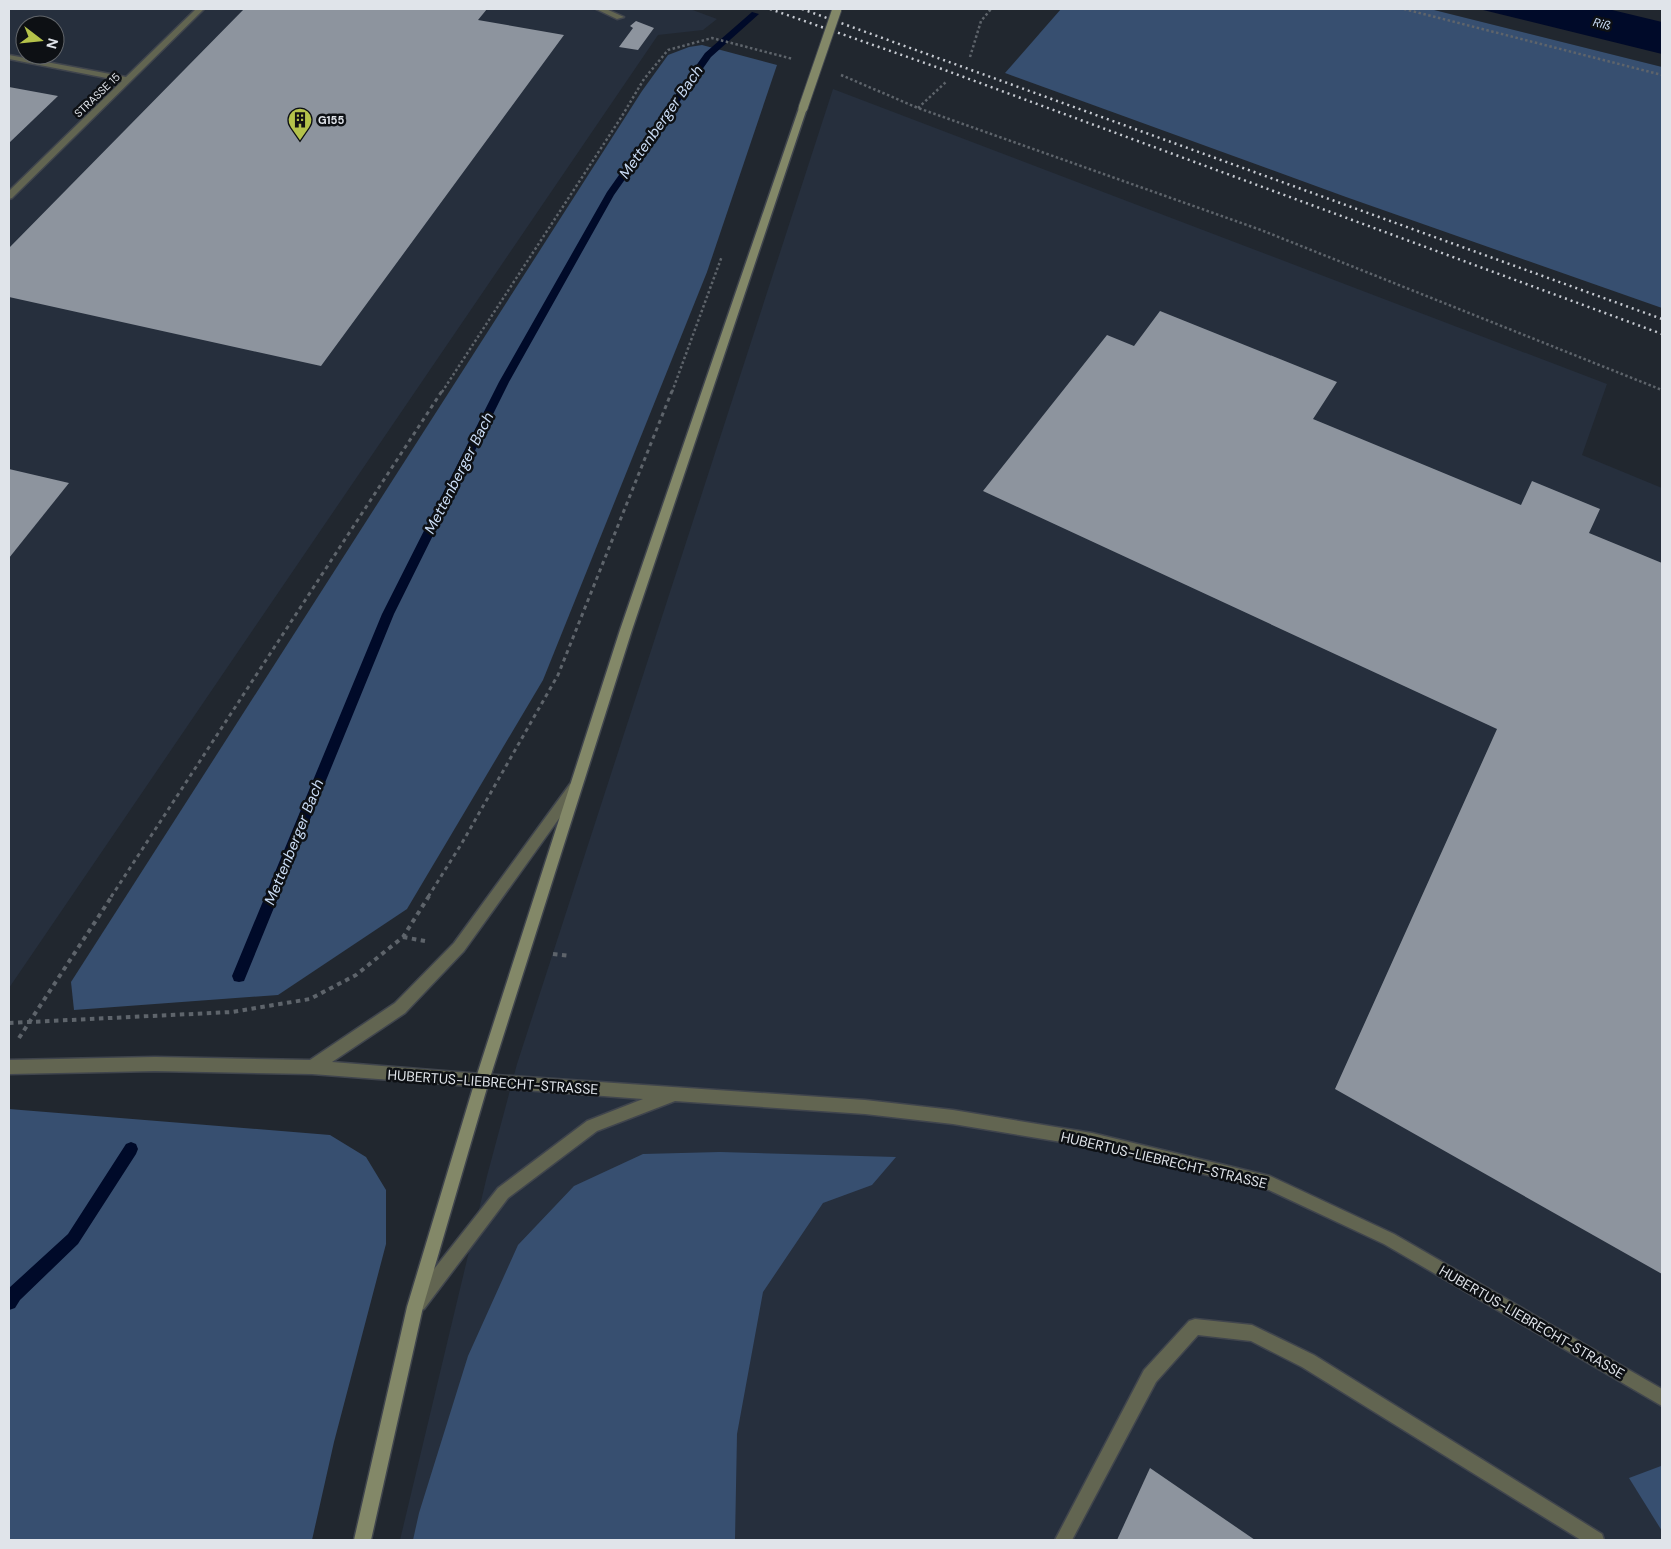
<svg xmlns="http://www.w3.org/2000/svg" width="1671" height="1549" font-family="'DM Sans',sans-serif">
<rect width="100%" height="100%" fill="#21272f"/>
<!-- built -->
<g fill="#262f3d" fill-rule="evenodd">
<path d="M9,9h681l27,10 -14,11 -45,5 -649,953zM25,25h30v30h-30z"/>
<polygon points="833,89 1607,384 1582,455 1662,488 1662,1540 400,1540 487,1176 517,1064"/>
</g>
<!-- green -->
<g fill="#374f70">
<polygon points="1061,9 1430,9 1662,67 1662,308 1346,197 1005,73"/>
<polygon points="702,45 777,65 707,272 543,680 407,909 278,995 74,1010 71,982 642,91 668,55 689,47"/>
<polygon points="9,1109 330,1135 366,1157 386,1190 386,1244 334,1442 312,1540 9,1540"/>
<polygon points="720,1152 896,1157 872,1185 823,1203 763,1292 737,1434 735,1540 413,1540 419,1513 468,1356 518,1245 574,1186 643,1154"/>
<polygon points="1661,1466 1662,1467 1662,1531 1629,1478"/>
</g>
<!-- water -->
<polygon fill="#000a29" points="1479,9 1608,9 1662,22 1662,54"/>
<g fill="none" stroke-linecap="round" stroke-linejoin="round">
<!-- stream -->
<g fill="#000a29" fill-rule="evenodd">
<polygon points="752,12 759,14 711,57 614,195 509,382 394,614 244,981 239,982 234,981 232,976 382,614 499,382 607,192 705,53"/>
<polygon points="131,1142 136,1144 138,1149 136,1154 78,1244 20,1300 15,1308 9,1310 9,1288 68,1234 126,1144"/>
</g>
</g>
<!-- building -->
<g fill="#8d949e">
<polygon points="244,9 487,9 478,20 564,35 321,366 9,297 9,248"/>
<polygon points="636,21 654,28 638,50 619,47 633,28 630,26"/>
<polygon points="9,87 58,96 9,143"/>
<polygon points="1160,311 1337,382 1313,419 1521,505 1532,481 1600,509 1589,533 1662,563 1662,1274 1335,1089 1497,729 983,491 1107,335 1134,346"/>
<polygon points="9,469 69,483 9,558"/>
<polygon points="1150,1468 1255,1540 1117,1540"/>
</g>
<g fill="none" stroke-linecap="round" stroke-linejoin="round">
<defs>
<g id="lane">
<polygon points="196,9 204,9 12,198 9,199 9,191 122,81 9,59 9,55 126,77"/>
<polygon points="596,9 606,9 624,17 617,19"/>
<polygon points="1195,1319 1252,1325 1314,1355 1602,1534 1604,1540 1581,1540 1302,1367 1251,1341 1198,1335 1156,1382 1072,1540 1055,1540 1144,1370 1189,1321"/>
</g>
<polygon id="street" points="574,783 578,784 580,788 578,792 464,951 405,1013 332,1062 482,1074 865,1100 953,1110 1092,1133 1270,1176 1394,1234 1662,1389 1662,1406 1384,1244 1269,1190 1092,1147 953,1124 865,1114 675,1101 597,1131 508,1198 424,1309 418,1311 412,1309 410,1303 412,1297 498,1188 587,1121 643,1099 312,1074 155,1071 9,1074 9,1060 155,1057 310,1060 395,1003 454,943 570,784"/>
<polygon id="secondary" points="803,105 807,108 632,630 489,1081 423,1307 371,1540 354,1540 407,1307 475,1081 620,630 799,108"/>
</defs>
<!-- lane casing -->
<use href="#lane" stroke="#40454d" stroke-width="3"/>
<!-- street casing -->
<use href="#street" stroke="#40454d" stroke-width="3"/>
<!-- secondary casing -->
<use href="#secondary" stroke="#40454d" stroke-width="3"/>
<!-- path-far2 -->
<g stroke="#5e646b" stroke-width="2.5" stroke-dasharray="2.5 2.5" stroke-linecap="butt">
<polyline points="1404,9 1662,75"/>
<polyline points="970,57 981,21 991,9"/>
<polyline points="841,75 918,108 1261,230 1662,390"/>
<polyline points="918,108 946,82"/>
<polyline points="442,392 622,116 644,79 668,50 712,38 793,59"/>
<polyline points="672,392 722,256"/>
</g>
<!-- path-far1 -->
<g stroke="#5e646b" stroke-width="3" stroke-dasharray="4 4" stroke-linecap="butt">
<polyline points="111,897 442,391"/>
<polyline points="428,897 462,843 558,675 672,391"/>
</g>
<!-- path -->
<g stroke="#5e646b" stroke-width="4" stroke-dasharray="4.5 4.5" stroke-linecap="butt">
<polyline points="403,937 425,941"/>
<polyline points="553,954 570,956"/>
<polyline points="9,1023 232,1012 310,999 356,975 403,937 429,896"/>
<polyline points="19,1038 112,896"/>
</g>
<!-- lane -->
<use href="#lane" fill="#626551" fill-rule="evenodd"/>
<!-- street -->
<use href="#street" fill="#626551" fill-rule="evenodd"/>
<!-- secondary -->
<use href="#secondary" fill="#838868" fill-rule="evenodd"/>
<!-- rail -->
<g stroke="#c6cad1" stroke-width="2.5" stroke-dasharray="2 4" stroke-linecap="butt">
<polyline points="770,9 942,69 1662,334"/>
<polyline points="802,9 1662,319"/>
</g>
<defs>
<polyline id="secondary-bridge" points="803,108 837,9"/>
</defs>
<!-- secondary-bridge casing -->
<use href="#secondary-bridge" stroke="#40454d" stroke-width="11" stroke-linecap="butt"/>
<!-- secondary-bridge -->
<use href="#secondary-bridge" stroke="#838868" stroke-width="9"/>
</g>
<!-- icons -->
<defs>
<symbol id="building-pin" viewBox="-11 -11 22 30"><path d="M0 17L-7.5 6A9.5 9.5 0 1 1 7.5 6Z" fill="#b4c24a" stroke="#0d1014"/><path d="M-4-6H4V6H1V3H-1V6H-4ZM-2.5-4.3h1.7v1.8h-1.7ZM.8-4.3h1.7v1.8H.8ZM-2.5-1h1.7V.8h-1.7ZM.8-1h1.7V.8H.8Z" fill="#111"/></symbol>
</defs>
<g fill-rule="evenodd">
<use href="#building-pin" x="286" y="106" width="28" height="38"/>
</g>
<g text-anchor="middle" stroke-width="5" stroke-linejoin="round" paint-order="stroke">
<!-- far-street labels -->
<g font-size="11" fill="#e0e4ea" stroke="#0d1014">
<text transform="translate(97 95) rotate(-44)" y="4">STRASSE 15</text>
</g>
<!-- far-poi labels -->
<g font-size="11" font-weight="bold" fill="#e0e4ea" stroke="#0d1014" text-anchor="start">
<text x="318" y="124">G155</text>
</g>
<!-- far-water labels -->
<g font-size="12" font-style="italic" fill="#cadcf5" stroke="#0d1014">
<text transform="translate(1602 24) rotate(14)" y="4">Riß</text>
</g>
<!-- street labels -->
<g font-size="14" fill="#e0e4ea" stroke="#0d1014">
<text transform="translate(493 1082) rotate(4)" y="5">HUBERTUS-LIEBRECHT-STRASSE</text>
<text transform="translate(1164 1160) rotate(13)" y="5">HUBERTUS-LIEBRECHT-STRASSE</text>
<text transform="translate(1532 1322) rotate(30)" y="5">HUBERTUS-LIEBRECHT-STRASSE</text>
</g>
<!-- water labels -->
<g font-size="15" font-style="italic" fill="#cadcf5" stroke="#0d1014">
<text transform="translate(661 122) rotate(-55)" y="5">Mettenberger Bach</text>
<text transform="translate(459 473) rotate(-63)" y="5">Mettenberger Bach</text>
<text transform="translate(294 842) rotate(-68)" y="5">Mettenberger Bach</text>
</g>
</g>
<!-- border -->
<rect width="1671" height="1549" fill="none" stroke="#e0e4ea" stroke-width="20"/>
<!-- north arrow -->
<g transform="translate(40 40) rotate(106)"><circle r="24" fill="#0d1014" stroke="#61656a"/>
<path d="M0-4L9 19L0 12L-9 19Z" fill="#b4c24a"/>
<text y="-8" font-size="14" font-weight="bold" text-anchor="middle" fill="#e0e4ea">N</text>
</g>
</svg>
